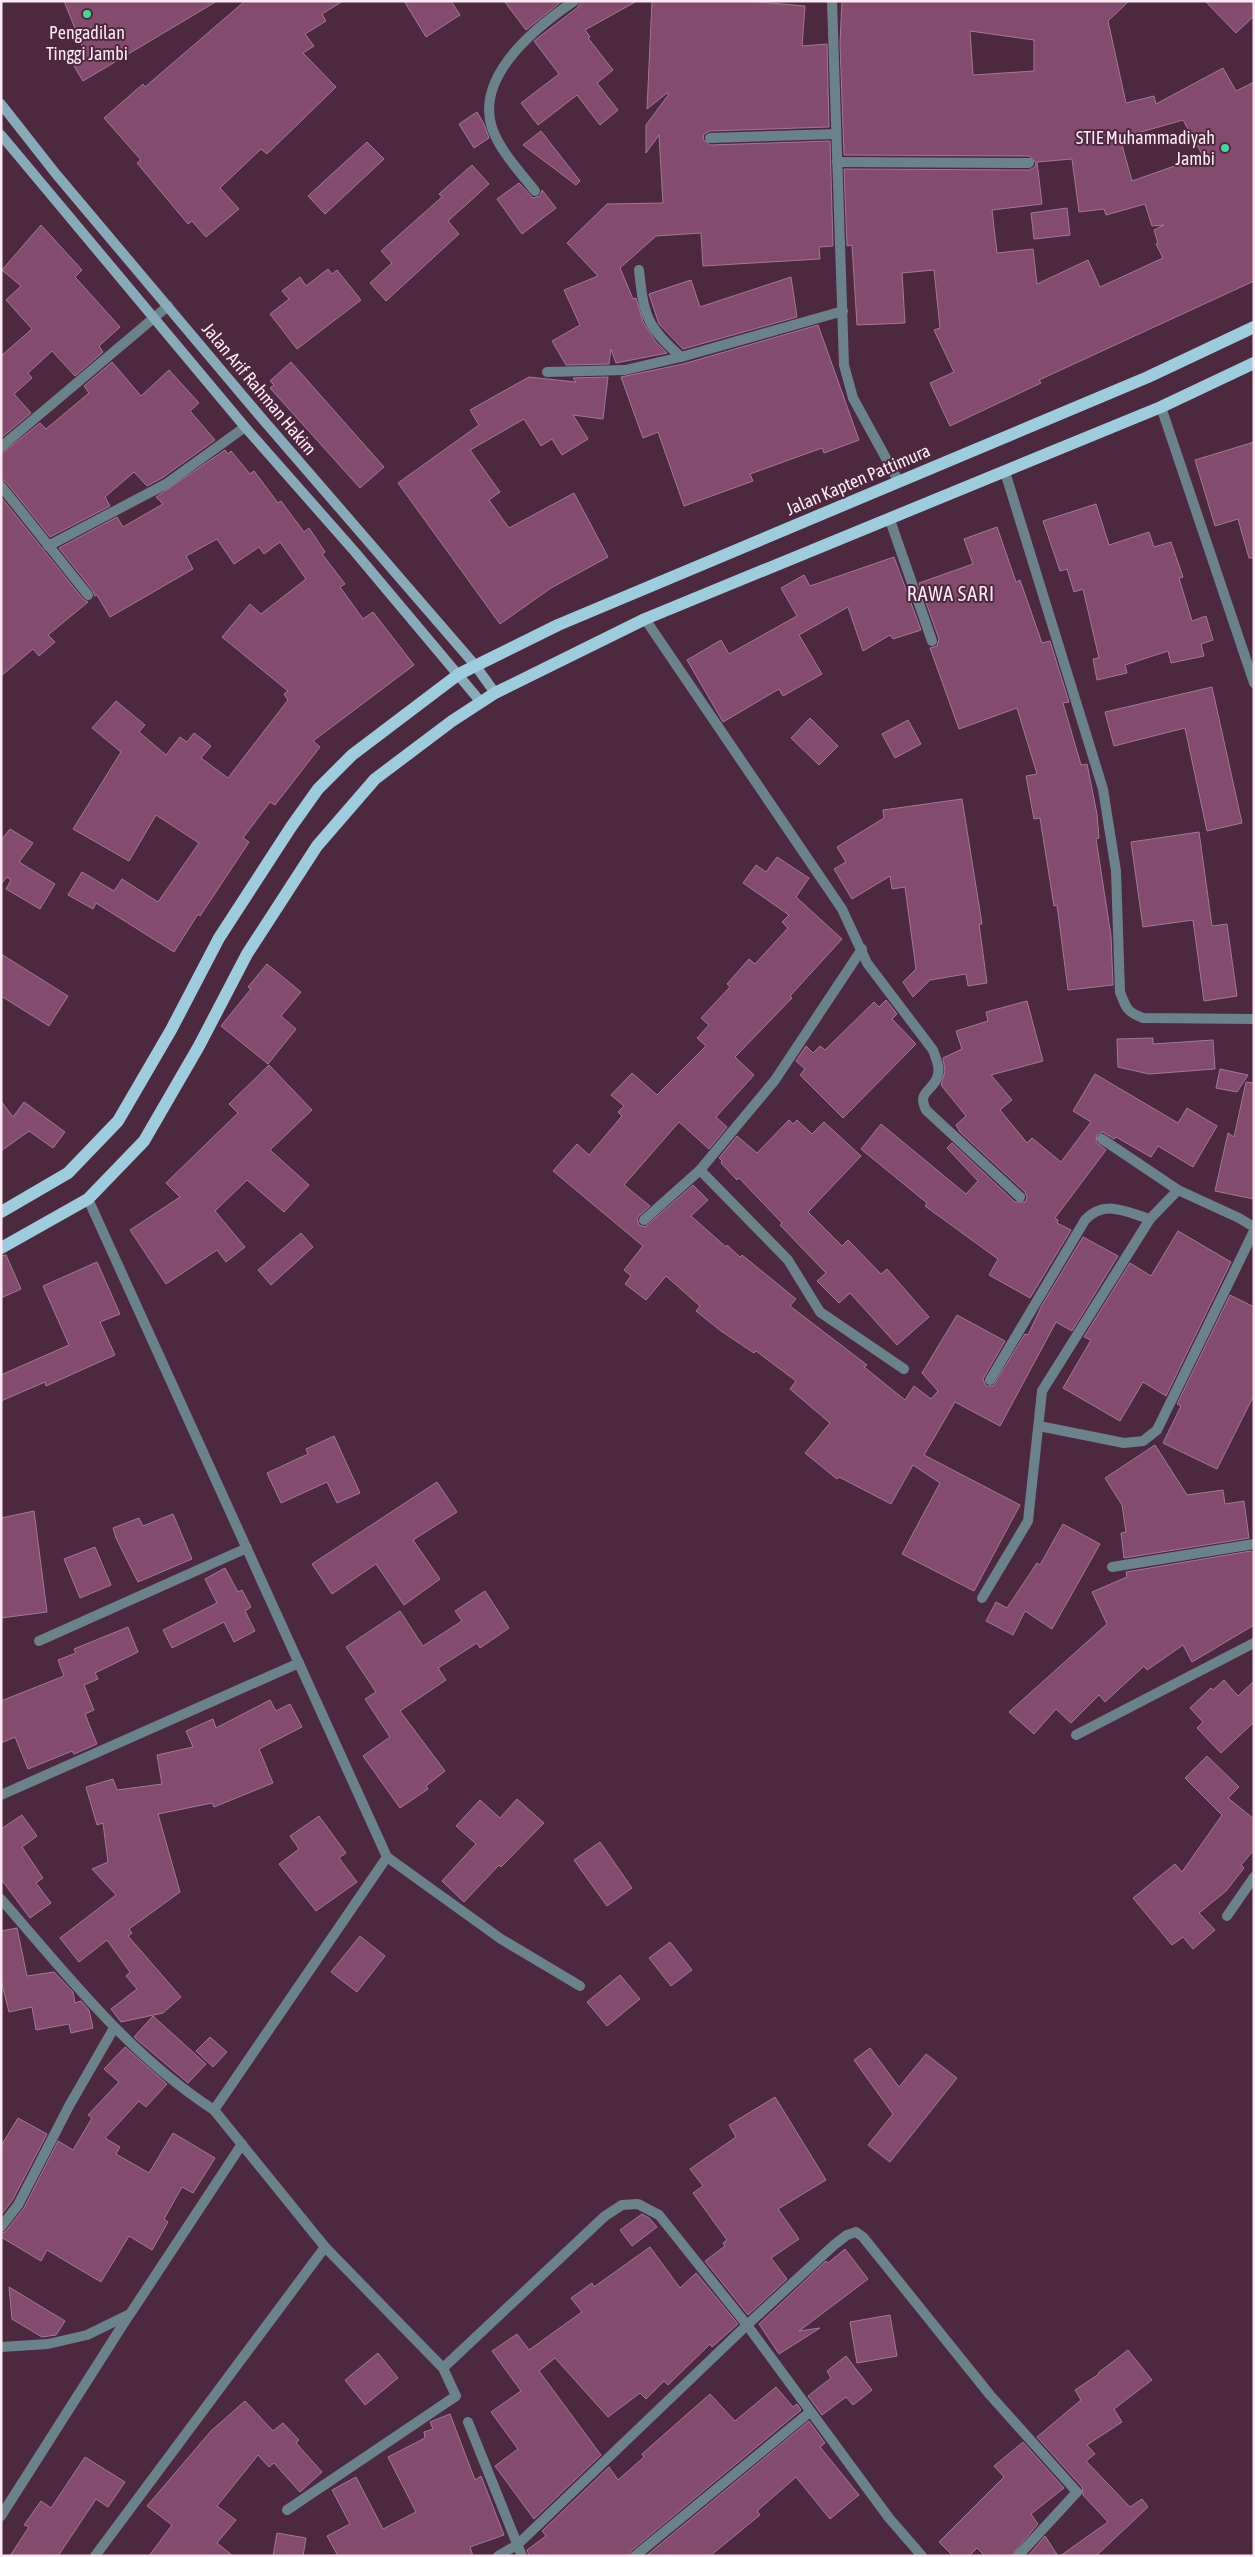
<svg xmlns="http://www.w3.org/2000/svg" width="1255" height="2557" font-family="'Asap Condensed',sans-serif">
<rect width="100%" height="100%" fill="#4d293f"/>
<!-- building -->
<g fill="#834b6e" stroke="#a37991" fill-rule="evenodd">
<polygon points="64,1 217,1 83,81 74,66 85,59 81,52 84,51"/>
<polygon points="245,1 343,1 322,14 326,21 305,34 314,46 303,53 336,87 267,154 261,149 220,188 239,209 206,237 192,221 188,224 137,163 141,160 104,118 143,84 145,87"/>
<polygon points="404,1 451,1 460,15 426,37"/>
<polygon points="504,1 562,1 526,30"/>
<polygon points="581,1 637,1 585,30 590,37 588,38 613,70 597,83 618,110 600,125 577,95 538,125 521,103 559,74 534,41 578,7"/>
<polygon points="652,1 748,1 805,6 802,46 827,44 829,127 710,131 704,134 703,139 710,145 830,141 833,246 819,247 820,259 703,266 701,233 656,236 620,268 633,299 636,298 643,322 655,341 667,353 616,363 611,349 609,364 566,365 552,341 580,325 564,290 598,276 567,243 607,204 663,203 659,135 646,153 646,125 669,94 667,93 647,109"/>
<path d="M842,1h287l-21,20 18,82 28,-7 2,8 67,-36 13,23 18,-9v199l-215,99 2,3 -91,43 -20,-43 24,-11 -20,-42 6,-2 -6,-58 -32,3 3,50 -48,2 -5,-80 -5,1 -3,-77 185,1 6,-3 1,-4 -7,-7 -185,-1 -4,-112zM970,31l64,9v31l-61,4zM1183,120l20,36 -71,25 -12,-43zM1072,159l7,53 25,-3 2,6 39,-11 7,22 12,-1 -10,5 4,13 -2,1 7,14 -63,29 -12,-27 -51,24 -4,-35 -36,4 -5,-43 50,-6 -5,-42z"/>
<polygon points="1205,1 1254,1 1254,16 1236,33"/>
<polygon points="477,112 484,124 489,138 474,148 459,124"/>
<polygon points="541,131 580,181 576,185 523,145"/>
<polygon points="367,142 384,159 325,214 308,196"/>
<polygon points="472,165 489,184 448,221 459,234 386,301 370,283 392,263 381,251 442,197 439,194"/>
<polygon points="519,183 533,198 540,196 542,190 556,208 522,234 497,199"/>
<polygon points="1067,208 1070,235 1034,239 1031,213"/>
<polygon points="41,225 82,270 75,277 120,327 99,346 103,352 75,376 52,351 28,373 32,378 14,394 31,413 1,438 1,356 32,329 6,300 21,286 2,270"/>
<polygon points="328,269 332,274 337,270 361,300 297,349 270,314 289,299 282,291 300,277 306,286"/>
<polygon points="791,277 797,317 683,349 659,324 649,294 691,280 700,307"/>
<polygon points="818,325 859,440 824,453 822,448 750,474 753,481 684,506 658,432 643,438 621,377 683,364"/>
<polygon points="112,362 141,396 169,370 199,403 190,411 215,440 162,478 147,486 134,472 105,497 110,506 50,537 6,482 1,479 1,454 40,423 46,429 58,419 89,393 84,386"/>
<polygon points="291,362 384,467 360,488 270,388 274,385 270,381"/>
<polygon points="529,377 576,382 573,378 608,377 603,419 573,415 588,439 562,455 552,439 541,446 524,419 470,450 500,492 489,500 509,528 574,493 608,557 551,588 500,624 398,483 479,425 470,410"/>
<polygon points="1254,442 1254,558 1249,558 1238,519 1215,526 1195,460"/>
<polygon points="225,450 228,454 231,451 250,474 254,471 278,503 281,501 304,532 309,528 325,552 322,554 345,584 340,587 363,619 373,612 414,665 313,741 320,747 275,805 270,802 243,838 249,842 200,916 198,914 174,952 96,903 93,909 68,895 82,872 114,891 122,879 158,902 199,843 156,815 129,861 73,829 121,752 92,728 116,701 145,725 139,732 166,755 180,737 187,742 194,733 211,746 201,758 228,778 288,700 284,694 288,691 222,637 250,604 261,614 306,579 280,542 264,554 259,547 234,564 217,539 186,556 193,569 110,617 97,595 95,596 93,591 59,548 117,517 123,527 163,504 156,497"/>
<polygon points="1,497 83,599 88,602 48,635 55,642 39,656 33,649 1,676"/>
<polygon points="1096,504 1109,545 1149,532 1154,547 1171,542 1183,577 1179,578 1192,621 1206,616 1213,640 1201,644 1204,656 1171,663 1168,651 1125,665 1127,673 1097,680 1093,659 1099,658 1083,589 1074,592 1067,569 1060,571 1043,521"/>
<polygon points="997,527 1016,582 1020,580 1042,643 1050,641 1069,702 1063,703 1081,765 1087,764 1097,814 1099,838 1096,839 1111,936 1113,985 1068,990 1057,905 1054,906 1040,818 1034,819 1026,776 1037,774 1017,708 959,729 930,648 937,646 939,639 919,583 973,564 964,539"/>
<polygon points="894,557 921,630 893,639 890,635 863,651 848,607 799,635 822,674 783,696 779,689 723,722 687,660 721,640 729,654 797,616 781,588 804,575 810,586"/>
<polygon points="1212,687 1242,823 1207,831 1185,728 1114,746 1105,712"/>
<polygon points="810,718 838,746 819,765 791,738"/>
<polygon points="908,720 921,744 895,758 882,734"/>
<polygon points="962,799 982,924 979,924 987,983 968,986 966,974 930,980 913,997 903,982 916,969 905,887 892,889 890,876 852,899 834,869 846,862 837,847 884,818 883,810"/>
<polygon points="10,829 33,843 19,862 55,884 40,909 6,889 11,880 7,877 1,884 1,840"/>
<polygon points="1199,832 1212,926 1227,924 1237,996 1204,1001 1193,920 1143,927 1131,842"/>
<polygon points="777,857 809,878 796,897 842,939 790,996 792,998 735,1057 754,1075 716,1117 727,1127 709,1149 679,1122 624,1185 650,1206 637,1218 639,1225 645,1227 693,1185 708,1200 691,1216 726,1247 727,1245 740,1257 742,1255 796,1299 790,1306 867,1365 864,1367 905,1400 914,1386 931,1399 938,1391 922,1373 957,1315 1005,1341 983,1379 986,1386 993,1386 1025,1334 1028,1335 1042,1305 1083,1237 1118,1256 1072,1331 1056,1322 1000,1426 955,1402 924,1455 1020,1505 974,1591 902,1554 940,1483 913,1465 891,1504 839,1477 837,1479 805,1453 830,1423 790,1389 796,1381 756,1351 754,1353 721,1331 696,1311 700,1306 666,1276 646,1300 625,1284 631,1276 624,1270 643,1246 553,1171 577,1144 589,1155 622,1116 618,1112 624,1106 611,1095 632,1073 657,1095 706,1046 697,1038 709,1025 701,1018 730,987 727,984 749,959 755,964 788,928 782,922 789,915 743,883 756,865 766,872"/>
<polygon points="1,954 68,996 49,1026 1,996"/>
<polygon points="267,964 301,992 281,1016 296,1029 268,1064 221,1026 251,989 248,987"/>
<polygon points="886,1000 897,1014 892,1019 916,1044 843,1118 800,1075 805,1069 796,1061 806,1046 813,1053 820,1046 825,1050 874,1002 879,1007"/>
<polygon points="1027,1001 1043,1061 991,1075 1012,1100 1000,1110 1027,1143 1032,1138 1061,1162 1091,1122 1073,1111 1095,1074 1178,1123 1187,1108 1217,1126 1193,1167 1158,1146 1151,1157 1116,1137 1114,1139 1103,1132 1097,1135 1096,1142 1106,1150 1055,1218 1058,1220 1057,1223 1071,1230 1030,1298 989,1275 998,1259 925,1206 927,1203 861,1149 881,1124 966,1194 978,1181 947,1148 952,1143 1015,1202 1025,1202 1027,1198 1025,1192 960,1132 956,1125 966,1116 941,1085 945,1071 943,1058 962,1049 956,1031 988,1021 986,1012"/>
<polygon points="1153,1038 1153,1044 1213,1040 1215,1069 1149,1074 1118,1067 1117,1039"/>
<polygon points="269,1065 312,1110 270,1150 309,1185 284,1212 247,1180 215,1211 245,1247 226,1262 217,1250 166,1284 130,1230 180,1197 166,1183 238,1113 229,1104"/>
<polygon points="1220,1069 1248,1075 1237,1092 1216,1088"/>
<polygon points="1246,1082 1254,1083 1254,1199 1215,1191 1228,1133 1234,1137"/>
<polygon points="1,1101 13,1117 24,1102 65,1132 53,1148 29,1131 1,1151"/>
<polygon points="789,1120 793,1124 797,1120 812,1134 824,1122 861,1156 808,1212 842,1246 848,1240 881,1274 887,1269 929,1317 897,1345 850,1293 839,1303 817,1281 826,1273 780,1225 782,1223 739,1178 737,1180 721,1163 722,1161 719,1158 737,1136 757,1153"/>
<polygon points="1178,1231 1231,1262 1166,1396 1143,1382 1120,1421 1063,1388 1091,1340 1084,1337 1130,1263 1151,1276"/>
<polygon points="301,1233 313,1247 271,1285 258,1270"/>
<polygon points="6,1255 21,1289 1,1298 1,1256"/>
<polygon points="97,1262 120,1314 100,1322 115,1355 46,1386 45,1382 1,1401 1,1375 69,1345 43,1286"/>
<polygon points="1230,1295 1254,1307 1254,1395 1217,1469 1163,1443 1181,1406 1177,1404"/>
<polygon points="334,1436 360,1493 337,1503 327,1482 281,1503 267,1473 308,1454 306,1449"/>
<polygon points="1155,1445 1187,1495 1223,1490 1225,1504 1244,1501 1249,1538 1124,1558 1121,1533 1126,1532 1122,1505 1105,1478"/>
<polygon points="437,1482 457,1512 413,1540 440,1579 404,1605 376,1564 332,1594 312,1564"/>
<polygon points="34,1511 47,1612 1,1618 1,1518"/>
<polygon points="173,1514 192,1559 138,1582 116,1538 113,1528 139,1518 143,1526"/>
<polygon points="1063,1524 1100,1544 1052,1629 1025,1611 1013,1635 986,1621 996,1602 1007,1608 1037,1563 1040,1565"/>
<polygon points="95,1547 111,1585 80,1598 64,1559"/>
<polygon points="1251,1551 1254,1554 1254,1625 1192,1662 1183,1645 1147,1670 1144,1666 1105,1702 1099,1695 1071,1723 1056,1709 1034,1734 1009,1712 1107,1624 1092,1592 1127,1577 1126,1572"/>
<polygon points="225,1568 238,1592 242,1590 251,1607 245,1611 255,1631 234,1642 224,1622 172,1648 163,1630 217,1603 205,1579"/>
<polygon points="485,1591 509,1628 480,1648 477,1643 438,1668 446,1680 400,1711 445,1771 426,1786 428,1789 400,1808 363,1756 390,1737 365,1699 376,1692 346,1647 400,1611 423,1646 462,1621 455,1611"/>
<polygon points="128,1627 138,1652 95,1673 98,1679 84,1685 94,1710 85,1714 97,1744 74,1754 72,1751 28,1769 15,1737 1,1743 1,1701 64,1676 58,1660 76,1653 74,1649"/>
<polygon points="1224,1680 1238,1696 1254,1681 1254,1722 1221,1753 1197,1728 1203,1722 1190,1708 1211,1688 1213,1690"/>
<polygon points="270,1700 276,1711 290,1704 302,1727 259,1749 273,1783 214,1807 212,1803 158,1814 180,1892 129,1929 132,1933 128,1936 181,1997 163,2013 121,2022 111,2009 137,1989 126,1976 130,1972 107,1940 79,1962 60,1938 116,1895 92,1869 108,1862 103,1823 97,1825 86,1787 113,1779 117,1790 162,1784 157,1755 193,1747 186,1731 213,1719 216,1728"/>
<polygon points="1207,1756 1239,1787 1228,1798 1254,1819 1254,1850 1241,1865 1244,1868 1226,1891 1199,1913 1215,1930 1193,1949 1183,1937 1172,1945 1133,1898 1175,1864 1182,1872 1222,1815 1185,1778"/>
<polygon points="517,1799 544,1823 501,1867 499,1865 464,1902 442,1881 476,1844 456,1826 480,1800 500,1818"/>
<polygon points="22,1815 37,1836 22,1847 43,1878 36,1883 51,1903 30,1918 1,1879 1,1829"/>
<polygon points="319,1816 346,1853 339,1858 357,1882 316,1911 279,1864 299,1849 290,1836"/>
<polygon points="600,1842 632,1888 607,1906 574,1860"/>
<polygon points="17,1928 27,1976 54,1972 73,1992 75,2003 81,2001 89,2010 93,2028 71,2033 69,2024 36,2030 32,2007 9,2012 1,1980 1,1931"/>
<polygon points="360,1936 385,1956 357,1992 331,1972"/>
<polygon points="670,1942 692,1970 671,1986 649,1958"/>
<polygon points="620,1975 640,1999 607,2026 587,2002"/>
<polygon points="153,2016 206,2064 188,2083 134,2037"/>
<polygon points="210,2037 227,2052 213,2067 196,2051"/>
<polygon points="125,2047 167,2084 146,2107 139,2101 105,2138 120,2147 116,2154 149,2173 173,2133 215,2158 193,2193 182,2187 164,2219 168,2222 152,2250 129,2236 101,2282 47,2250 41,2261 1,2237 1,2234 6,2231 24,2208 58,2141 73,2150 92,2118 88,2115 119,2082 104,2069"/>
<polygon points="870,2048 899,2087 926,2054 957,2078 890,2162 868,2145 893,2114 854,2060"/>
<polygon points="775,2097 826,2180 778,2209 799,2239 771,2258 787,2279 748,2315 705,2261 725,2246 723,2243 727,2240 693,2193 703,2186 690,2169 736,2137 729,2125"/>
<polygon points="18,2118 47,2134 12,2201 1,2215 1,2146"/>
<polygon points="642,2214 649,2218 657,2227 632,2246 620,2230"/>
<polygon points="650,2247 680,2288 696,2273 738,2324 712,2347 710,2344 668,2385 664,2381 646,2399 640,2393 608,2417 555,2358 539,2371 601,2455 534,2519 495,2466 518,2449 491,2412 521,2391 492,2351 517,2334 529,2350 582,2312 571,2298 592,2283 594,2287"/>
<polygon points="845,2249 868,2279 799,2331 820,2328 779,2354 759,2324 826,2261 828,2263"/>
<polygon points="9,2287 65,2321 56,2335 42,2337 12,2319"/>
<polygon points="890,2315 897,2356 857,2363 850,2322"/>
<polygon points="1128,2350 1152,2380 1114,2409 1122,2422 1087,2445 1095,2454 1086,2461 1130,2507 1142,2499 1148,2507 1096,2556 1060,2556 1108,2522 1083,2495 1082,2487 1037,2437 1081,2400 1075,2390 1099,2374 1098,2373"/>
<polygon points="378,2353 398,2378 365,2405 345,2380"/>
<polygon points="846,2356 872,2390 853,2405 846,2397 822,2415 808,2396 831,2378 827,2371"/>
<polygon points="776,2387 793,2407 797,2404 801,2410 631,2551 628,2556 529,2556 527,2550 546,2536 542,2531 609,2467 618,2480 644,2457 642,2454 710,2394 735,2421"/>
<polygon points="245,2401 273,2431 283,2423 299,2440 296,2443 322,2472 300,2492 274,2463 269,2467 258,2455 217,2506 236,2520 217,2543 233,2556 149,2556 172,2525 147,2506 211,2431"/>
<polygon points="450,2414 475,2480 481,2476 504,2535 470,2547 473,2556 338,2556 327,2536 350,2524 332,2490 356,2477 383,2529 416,2512 388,2457 425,2438 424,2432 433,2429 430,2422"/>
<polygon points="809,2421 825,2443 820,2447 859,2495 830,2519 796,2477 757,2511 760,2515 710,2556 646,2556"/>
<polygon points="1023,2442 1064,2488 1031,2514 1038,2524 1011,2556 985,2556 977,2548 969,2556 953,2556 939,2542 1004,2477 994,2466"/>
<polygon points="85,2457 125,2482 108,2507 96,2499 58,2556 10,2556 29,2527 24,2525 41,2501 51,2508"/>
<polygon points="277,2533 306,2538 303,2556 273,2556"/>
<polygon points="1045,2536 1058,2556 1028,2556"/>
</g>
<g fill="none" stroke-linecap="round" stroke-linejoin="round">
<!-- street -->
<g stroke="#6c828a" stroke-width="10">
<polyline points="832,1 844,365 853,398 899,482"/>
<polyline points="710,138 836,134"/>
<polyline points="837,162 1029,163"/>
<path d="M535,191c-15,-19 -35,-40 -43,-63 -17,-53 44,-101 82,-127"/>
<path d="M639,270c5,46 7,56 42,87l162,-46"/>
<polyline points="547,372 625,370 681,357"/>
<polyline points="1161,407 1254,683"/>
<polyline points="1,447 168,306"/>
<path d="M1005,472l98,317 13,82 4,121c6,16 7,20 23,26l111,1"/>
<polyline points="1,486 88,595"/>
<polyline points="890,520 932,641"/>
<polyline points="48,546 166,484 245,427"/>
<path d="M645,619l197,290 25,54 66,87c3,9 8,18 4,28 -6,14 -20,14 -11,32l94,87"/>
<polyline points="1102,1139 1178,1190 1239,1218 1254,1227"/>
<polyline points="700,1170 788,1260 820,1312 904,1369"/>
<polyline points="88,1199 387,1857 214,2110 325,2247 443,2368 456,2396 287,2510"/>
<polyline points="644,1220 700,1170 775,1080 862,949"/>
<path d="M990,1380l95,-160c20,-21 40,-8 65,-1"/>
<polyline points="1039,1426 1124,1443 1143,1441 1157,1430 1254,1231"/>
<polyline points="1112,1567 1254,1544"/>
<polyline points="982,1598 1028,1521 1042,1391 1150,1219 1178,1190"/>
<polyline points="39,1641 247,1548"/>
<polyline points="1076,1735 1254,1643"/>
<polyline points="1,1795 299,1663"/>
<polyline points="387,1857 501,1939 580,1986"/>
<path d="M1,1899c66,76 128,156 213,211"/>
<polyline points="1227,1916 1254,1877"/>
<polyline points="1,2227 18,2205 69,2106 114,2028"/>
<polyline points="1,2347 48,2344 87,2335 130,2314 242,2144"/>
<polyline points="443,2368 605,2216 622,2205 638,2204 659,2215 747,2325 889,2518 922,2556"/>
<polyline points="468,2422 522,2556"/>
<polyline points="1,2516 129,2315"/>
<polyline points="95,2556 325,2247"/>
<polyline points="498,2556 517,2545 747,2325 834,2245 847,2235 856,2232 863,2237 990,2395 1077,2492 1018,2556"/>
<polyline points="635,2556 810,2412"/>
</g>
<!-- secondary -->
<g stroke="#89abb9" stroke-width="10">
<polyline points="1,104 56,174 259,415 475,665 495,693"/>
<polyline points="1,135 245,427 355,552 480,701"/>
</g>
<!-- primary -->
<g stroke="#9eccdd" stroke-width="12">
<polyline points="1,1212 68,1173 118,1121 171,1030 219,938 291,827 318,789 352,755 459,674 558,625 1148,377 1254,327"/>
<polyline points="1,1248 88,1199 144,1141 199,1046 247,954 317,846 375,779 452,721 495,693 645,619 1161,407 1254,363"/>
</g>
</g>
<!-- markers -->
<g fill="#49d49d" stroke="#4d293f" stroke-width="2">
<circle cx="87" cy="14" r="5"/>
<circle cx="1225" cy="148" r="5"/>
</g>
<g text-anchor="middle" stroke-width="4" stroke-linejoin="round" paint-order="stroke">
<!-- poi labels -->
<g font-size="18" fill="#fce9f4" stroke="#4d293f">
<text x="87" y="39">Pengadilan<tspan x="87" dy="21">Tinggi Jambi</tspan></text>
<text x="1215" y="144" text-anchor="end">STIE Muhammadiyah<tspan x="1215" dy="21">Jambi</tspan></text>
</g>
<!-- street labels -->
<g font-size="18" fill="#fce9f4" stroke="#4d293f">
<text transform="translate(259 389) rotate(50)" y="6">Jalan Arif Rahman Hakim</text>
<text transform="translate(858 480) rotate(-23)" y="6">Jalan Kapten Pattimura</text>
</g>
<!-- quarter labels -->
<g font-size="20" letter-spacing="1" fill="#fce9f4" stroke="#4d293f">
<text x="951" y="601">RAWA SARI</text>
</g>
</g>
<!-- border -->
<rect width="1255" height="2557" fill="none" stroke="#fce9f4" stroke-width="5"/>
</svg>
